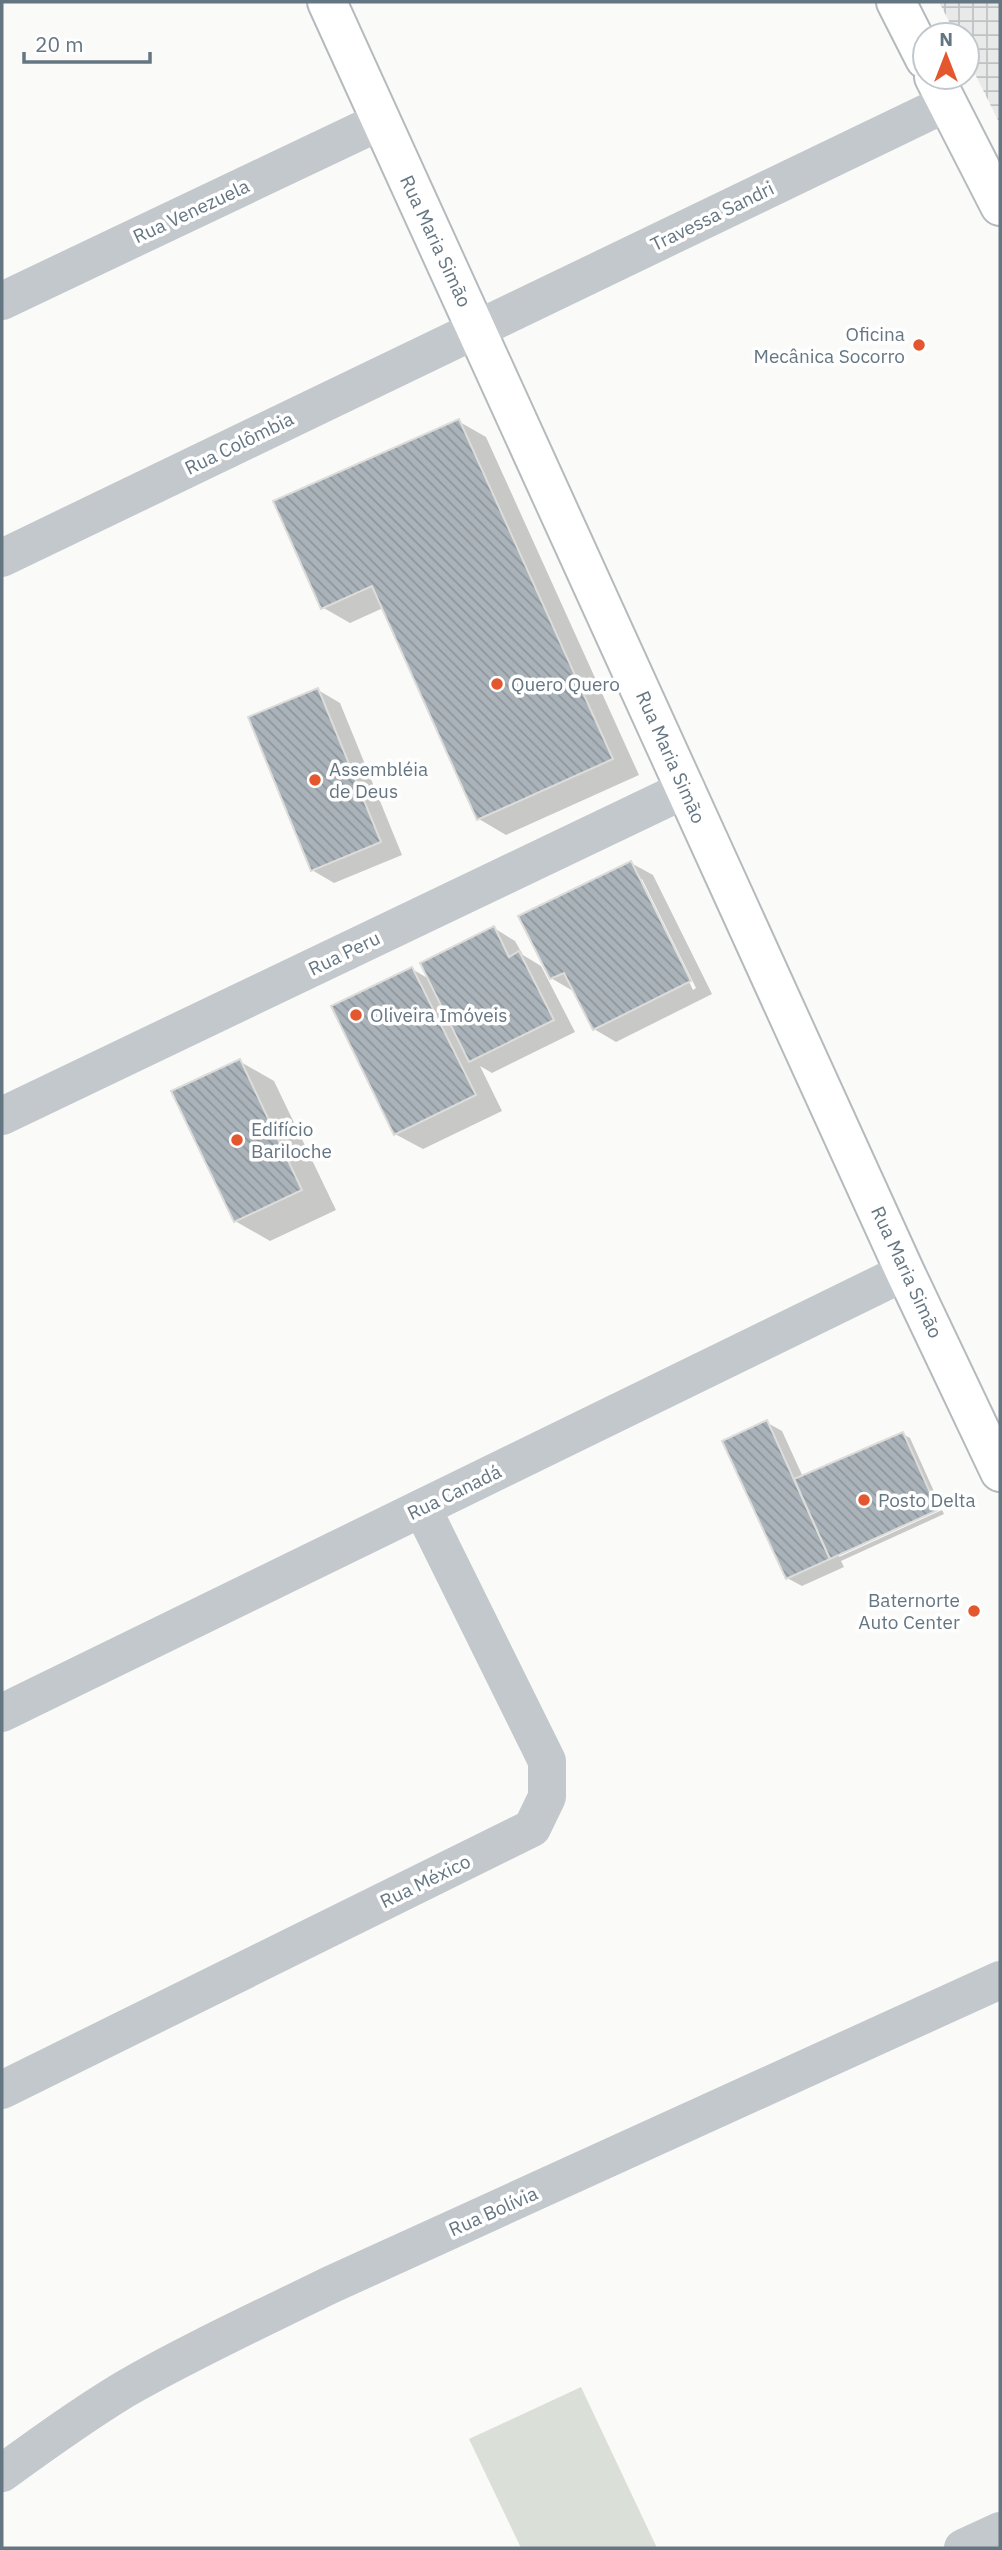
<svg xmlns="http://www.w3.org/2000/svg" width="1002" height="2550" font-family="'IBM Plex Sans',sans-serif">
<defs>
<pattern id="industrial-grid" width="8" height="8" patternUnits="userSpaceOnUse" patternTransform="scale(1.75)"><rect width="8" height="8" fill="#e8e9e9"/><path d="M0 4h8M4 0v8" fill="none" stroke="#c0c1c2"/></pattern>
<pattern id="building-back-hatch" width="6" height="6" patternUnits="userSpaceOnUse" patternTransform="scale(1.75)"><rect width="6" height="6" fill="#aab3b9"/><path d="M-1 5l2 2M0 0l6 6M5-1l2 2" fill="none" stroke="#8e969c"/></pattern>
</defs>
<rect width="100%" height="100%" fill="#fafaf8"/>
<!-- industrial -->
<polygon fill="url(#industrial-grid)" points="939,2 1000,2 1000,124 967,58 967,35 956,35"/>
<!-- garden -->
<polygon fill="#dadfd7" points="581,2387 657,2548 521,2548 469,2439"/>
<!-- shadow -->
<g fill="#0003" fill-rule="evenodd">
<polygon points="458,421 486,437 639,775 506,835 479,819 383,608 350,623 322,607"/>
<polygon points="318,690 340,703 402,855 334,883 312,870"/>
<path d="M631,863l22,12 59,119 -96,48 -22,-13 -21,-38 -22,-13zM638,879h4l54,109 -3,2z"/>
<polygon points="494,928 515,941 523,955 541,966 575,1032 492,1073 480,1066 502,1111 423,1149 395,1134 412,969 429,979"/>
<polygon points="239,1061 274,1081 336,1210 270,1241 235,1221"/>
<polygon points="766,1422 782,1431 803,1477 903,1434 910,1438 941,1507 839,1553 839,1557 942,1510 944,1514 841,1561 844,1567 802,1586 787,1578"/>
</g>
<!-- building -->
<g fill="url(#building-back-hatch)" stroke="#dcdcda" stroke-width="2">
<polygon points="459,419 613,759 477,820 372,586 321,609 273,501"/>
<polygon points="318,688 381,842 311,871 248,717"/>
<polygon points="631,861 691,981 593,1030 564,973 550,979 518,916"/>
<polygon points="494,926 509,957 519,951 554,1020 469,1062 420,963"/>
<polygon points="412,967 476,1095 394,1135 331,1006"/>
<polygon points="240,1059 302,1190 234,1222 171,1091"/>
<polygon points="767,1420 830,1559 786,1579 722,1441"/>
<polygon points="903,1432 938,1510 830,1559 794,1479"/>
</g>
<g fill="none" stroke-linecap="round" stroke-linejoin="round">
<defs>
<g id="major">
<polyline points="327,2 905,1272 1000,1472"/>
<polyline points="896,2 925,59"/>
<polyline points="934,77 1000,206"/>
</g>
</defs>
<!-- major casing -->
<use href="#major" stroke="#b5babe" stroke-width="42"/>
<!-- minor -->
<g stroke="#c3c8cc" stroke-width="38">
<polyline points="2,301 381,121"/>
<polyline points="2,558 947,103"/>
<polyline points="2,1116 686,789"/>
<polyline points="2,1713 905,1272"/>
<polyline points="2,2090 532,1828 547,1797 547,1761 422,1508"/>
<path d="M2,2473c40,-29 80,-58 123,-84 66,-38 136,-70 205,-104l670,-305"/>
<polyline points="963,2548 1000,2531"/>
</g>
<!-- major -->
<use href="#major" stroke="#fff" stroke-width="38"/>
</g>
<!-- markers -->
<g fill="#e4572e" stroke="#fff" stroke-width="2.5">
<circle cx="919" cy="345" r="7"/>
<circle cx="497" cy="684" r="7"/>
<circle cx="315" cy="780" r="7"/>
<circle cx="356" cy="1015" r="7"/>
<circle cx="237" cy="1140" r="7"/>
<circle cx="864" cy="1500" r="7"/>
<circle cx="974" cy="1611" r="7"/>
</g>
<g text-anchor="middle" stroke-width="7" stroke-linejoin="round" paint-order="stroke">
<!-- street labels -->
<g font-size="19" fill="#657683" stroke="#fff">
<text transform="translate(191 211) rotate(-25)" y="7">Rua Venezuela</text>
<text transform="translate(712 216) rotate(-26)" y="7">Travessa Sandri</text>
<text transform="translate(436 241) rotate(65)" y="7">Rua Maria Simão</text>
<text transform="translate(239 443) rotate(-26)" y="7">Rua Colômbia</text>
<text transform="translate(671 757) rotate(66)" y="7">Rua Maria Simão</text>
<text transform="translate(344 953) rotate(-26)" y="7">Rua Peru</text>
<text transform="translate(907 1272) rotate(65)" y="7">Rua Maria Simão</text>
<text transform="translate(454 1492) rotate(-26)" y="7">Rua Canadá</text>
<text transform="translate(425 1881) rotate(-26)" y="7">Rua México</text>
<text transform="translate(493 2211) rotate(-24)" y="7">Rua Bolívia</text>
</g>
<!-- poi labels -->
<g font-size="19" fill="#657683" stroke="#fff" text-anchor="start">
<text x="905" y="341" text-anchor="end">Oficina<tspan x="905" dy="22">Mecânica Socorro</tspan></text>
<text x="511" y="691">Quero Quero</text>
<text x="329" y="776">Assembléia<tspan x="329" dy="22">de Deus</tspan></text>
<text x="370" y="1022">Oliveira Imóveis</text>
<text x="251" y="1136">Edifício<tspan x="251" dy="22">Bariloche</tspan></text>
<text x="878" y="1507">Posto Delta</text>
<text x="960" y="1607" text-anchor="end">Baternorte<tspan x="960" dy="22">Auto Center</tspan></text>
</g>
</g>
<!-- border -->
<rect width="1002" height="2550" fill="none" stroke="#657683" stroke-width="7"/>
<!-- north arrow -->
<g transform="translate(946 56)"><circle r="33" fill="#ffffff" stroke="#c1c8cd" stroke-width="2"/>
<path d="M0-5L12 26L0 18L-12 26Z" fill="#e4572e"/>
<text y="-10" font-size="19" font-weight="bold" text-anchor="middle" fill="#657683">N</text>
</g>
<!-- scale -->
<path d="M24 52v10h126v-10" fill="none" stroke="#657683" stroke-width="3.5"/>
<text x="35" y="52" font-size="21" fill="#657683" stroke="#ffffff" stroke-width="5" paint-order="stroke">20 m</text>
</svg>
